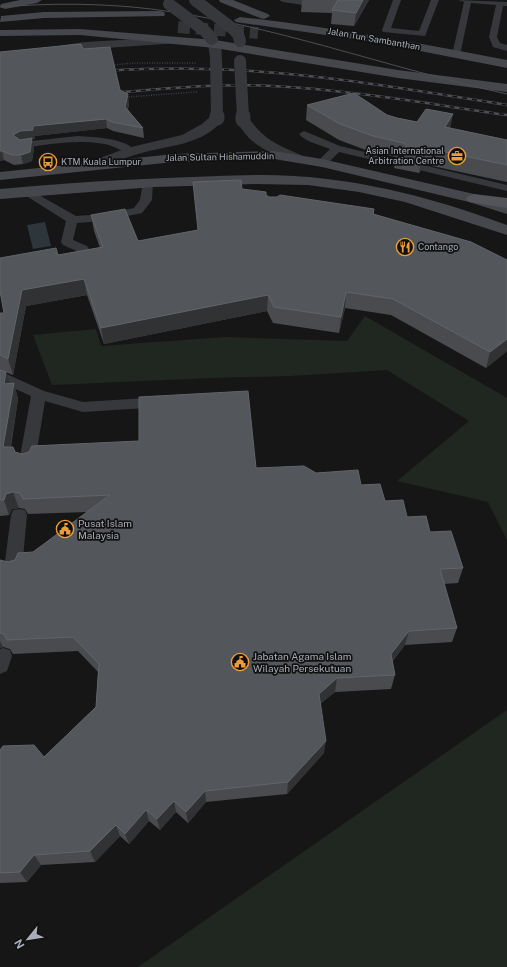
<svg xmlns="http://www.w3.org/2000/svg" width="507" height="967" font-family="'Public Sans',sans-serif">
<rect width="100%" height="100%" fill="#161617"/>
<!-- green -->
<g fill="#202720">
<polygon points="365,316 507,398 507,540 488,502 397,481 469,421 387,370 290,376 211,378 52,385 33,335 96,329 101,346 225,337 347,341"/>
<polygon points="507,710 507,967 138,967"/>
</g>
<!-- water -->
<polygon fill="#2c363b" points="45,222 51,246 33,249 27,225"/>
<g fill="none" stroke-linecap="round" stroke-linejoin="round">
<!-- secondary-tunnel -->
<polyline stroke="#333437" stroke-width="12" stroke-dasharray="12 6" stroke-linecap="butt" points="178,27 258,33"/>
<!-- path -->
<g stroke="#3d3f43" stroke-width="1.5" stroke-dasharray="1 1.5" stroke-linecap="butt">
<polyline points="112,65 135,63 196,63"/>
<polyline points="126,97 197,92"/>
</g>
<!-- service -->
<g fill="#37383c" fill-rule="evenodd">
<polygon points="279,0 309,0 306,5 303,5 283,2"/>
<polygon points="393,0 401,0 391,28 419,31 431,0 439,0 425,36 383,32 382,30"/>
<polygon points="458,0 507,2 507,6 503,6 497,37 500,43 507,45 507,51 493,47 489,37 496,5 471,3 460,55 459,57 453,57 452,55 464,2"/>
<path d="M177,38l4,3 -1,2 -120,8 -4,-3c8,-8 103,-9 121,-10z"/>
<path d="M304,131l36,15 62,15 1,2 -5,3 -59,-14 -13,13h-8l-1,-2 1,-2 12,-12c-10,-4 -24,-7 -31,-15z"/>
<path d="M78,136c16,1 47,2 58,15l-5,3c-9,-2 -16,-8 -26,-10 -27,-5 -56,0 -83,4l-5,-3 5,-3z"/>
<polygon points="423,165 507,185 507,191 419,170 418,168"/>
<polygon points="148,179 153,182 152,200 142,213 103,221 77,223 73,240 87,246 89,249 87,252 79,252 63,245 61,242 66,221 20,192 22,190 30,190 76,216 103,214 134,208 140,200 143,182"/>
<polygon points="0,371 44,391 83,402 162,397 167,398 169,402 167,406 162,407 83,412 45,401 35,462 33,466 27,468 21,466 19,462 31,396 0,382"/>
<polygon points="19,509 25,510 27,515 22,569 19,574 13,576 7,574 4,569 11,515 13,510"/>
<polygon points="3,648 10,650 12,656 7,671 0,674 0,649"/>
</g>
<!-- tertiary -->
<g fill="#37383c" fill-rule="evenodd">
<path d="M212,36l4,1c5,7 8,17 4,25h-8c-4,-7 -2,-16 -6,-23l2,-2z"/>
<path d="M217,114l5,1 2,3c-20,28 -57,27 -86,36 -15,4 -29,12 -44,15l-5,-1 -2,-3 2,-3 38,-14 55,-13 20,-11 10,-9z"/>
<path d="M243,116l5,1c15,22 29,28 53,38l2,3 -2,3c-14,3 -42,-13 -52,-23 -5,-5 -9,-11 -13,-18l2,-3z"/>
</g>
<!-- secondary -->
<g fill="#45474c" fill-rule="evenodd">
<polygon points="20,0 42,0 37,3 5,9 0,7 1,4"/>
<polygon points="219,0 233,0 268,14 270,16 264,19 260,18 220,2"/>
<polygon points="160,11 164,12 165,14 164,16 44,18 0,22 1,16 44,12"/>
<path d="M240,17c90,10 178,26 267,43v8l-133,-26 -138,-20 -2,-2z"/>
<polygon points="80,29 215,40 398,70 507,84 507,92 398,78 215,48 80,35 0,36 0,30"/>
<polygon points="274,151 322,159 474,194 507,204 507,214 469,202 322,167 274,159 174,162 0,180 0,172 174,154"/>
<path d="M256,175c87,-1 170,20 251,50v10l-102,-33 -46,-10 -51,-7 -52,-1 -102,3 -154,12v-10c85,-8 171,-12 256,-14z"/>
</g>
<!-- primary -->
<polygon fill="#53555b" fill-rule="evenodd" points="474,194 507,198 507,208 469,202 466,199 469,196"/>
<!-- tram -->
<path stroke="#4c4e53" stroke-width="1" d="M0,7c50,-4 101,-4 151,2 121,15 237,59 356,85"/>
<defs>
<g id="rail">
<path d="M104,71c33,-2 66,-3 100,-2 102,2 203,20 303,36"/>
<path d="M111,93c53,-4 107,-10 161,-7 79,4 157,18 235,29"/>
</g>
</defs>
<!-- rail casing -->
<use href="#rail" stroke="#4c4e53" stroke-width="2.5"/>
<!-- rail -->
<use href="#rail" stroke="#111112" stroke-width="1.5" stroke-dasharray="5" stroke-linecap="butt"/>
<!-- tertiary-bridge-far1 -->
<g stroke="#37383c" stroke-width="12">
<polyline points="195,0 233,29 238,34 240,41"/>
<polyline points="169,4 205,31 212,39"/>
<polyline points="216,59 217,117"/>
<polyline points="240,61 243,117"/>
</g>
<!-- tertiary-bridge -->
<g stroke="#37383c" stroke-width="15">
<polyline points="217,116 217,118"/>
<polyline points="243,116 243,120"/>
</g>
</g>
<!-- wall -->
<g fill="#494b4f">
<polygon points="302,0 369,0 354,26 331,24 332,13 301,12"/>
<polygon points="83,49 120,90 129,103 128,110 143,128 144,138 113,131 107,128 35,136 35,139 32,139 34,148 32,161 23,164 14,165 4,160 0,161 0,52"/>
<polygon points="307,105 387,115 397,118 507,140 507,182 423,164 422,165 420,172 419,173 394,168 396,157 371,152 339,140 306,120"/>
<polygon points="193,182 242,189 266,195 269,197 374,209 374,214 507,260 507,351 486,368 391,315 345,308 339,333 273,323 267,311 104,344 87,295 26,306 13,375 0,370 9,383 14,383 18,399 11,447 15,452 22,454 256,468 316,473 361,485 430,532 463,568 458,583 444,584 457,628 452,642 405,645 392,662 395,675 391,689 335,692 320,704 324,753 287,794 206,802 188,823 176,812 160,830 149,821 129,844 120,836 95,862 41,865 27,882 0,883 0,750 44,757 96,707 98,672 78,651 13,654 10,649 3,647 0,648 0,560 8,562 33,552 87,512 28,514 25,509 19,508 12,509 9,515 0,516 0,313 4,313 58,255 100,248 94,231 91,215 138,241 198,230"/>
</g>
<!-- shaded-wall -->
<g fill="#303234">
<polygon points="363,0 369,0 354,26 356,13"/>
<polygon points="128,94 129,103 126,116 125,107"/>
<polygon points="453,114 450,130 445,127"/>
<polygon points="106,119 107,128 35,136 35,139 32,139 34,148 32,161 23,164 21,155 16,144 13,135 20,131 33,126"/>
<polygon points="426,148 423,164 422,165 420,172 419,173 422,157 418,157 419,152"/>
<polygon points="0,151 2,151 4,160 0,161"/>
<polygon points="84,279 87,295 26,306 13,375 8,359 22,290"/>
<polygon points="346,292 345,308 339,333 341,317"/>
<polygon points="268,295 267,311 104,344 101,328"/>
<polygon points="507,339 507,351 486,368 490,352"/>
<polygon points="6,372 11,388 4,384"/>
<polygon points="14,383 18,399 8,463 3,447"/>
<polygon points="13,492 19,508 12,509 9,515 4,500 6,494"/>
<polygon points="409,631 405,645 387,668 391,654"/>
<polygon points="0,641 3,647 0,648"/>
<polygon points="337,678 335,692 317,707 319,694"/>
<polygon points="326,741 324,753 287,794 288,782"/>
<polygon points="205,791 206,802 188,823 186,812"/>
<polygon points="174,801 176,812 160,830 157,819"/>
<polygon points="146,810 149,821 129,844 125,834"/>
<polygon points="116,825 120,836 95,862 90,851"/>
<polygon points="34,855 41,865 27,882 20,872"/>
</g>
<!-- building -->
<g fill="#53565a" stroke="#616469">
<polygon points="337,0 363,0 356,13 332,10 338,0"/>
<polygon points="81,44 83,49 110,47 120,90 128,94 125,107 143,128 112,122 106,119 33,126 33,130 20,131 13,135 20,140 32,138 30,152 21,155 12,155 2,151 0,151 0,52"/>
<polygon points="354,93 387,115 397,118 417,122 426,109 453,114 445,127 507,140 507,165 426,148 419,152 420,155 423,156 422,157 396,152 406,149 406,145 403,143 373,136 340,124 307,105"/>
<polygon points="241,180 242,189 266,192 266,195 269,197 277,197 280,195 374,209 373,214 471,242 507,260 507,339 490,352 393,299 346,292 341,317 274,307 268,295 101,328 84,279 22,290 8,359 0,355 0,313 4,313 0,291 0,258 56,248 58,255 103,247 91,215 125,209 138,241 198,230 193,182"/>
<polygon points="0,370 6,372 4,384 14,383 3,447 13,447 15,452 22,454 29,452 32,446 139,441 139,397 248,391 256,468 304,466 316,473 358,470 361,485 380,484 385,501 403,500 407,517 426,516 430,532 451,531 463,568 440,569 457,628 409,631 391,654 395,675 337,678 319,694 326,741 288,782 205,791 186,812 174,801 157,819 146,810 125,834 116,825 90,851 34,855 20,872 0,873 0,750 3,746 34,745 44,757 96,707 99,664 73,637 7,640 4,634 0,633 0,560 8,562 15,560 18,553 33,552 110,495 23,499 20,493 13,492 6,494 4,500 0,500"/>
</g>
<!-- icons -->
<defs>
<symbol id="office-ring" viewBox="-11 -11 22 22"><circle r="9.5" fill="#111112" stroke="#ee9d37" stroke-width="1.5"/><path d="M-6-3h4V-5.5h4V-3h4V5H-6ZM-1-4.5V-3h2v-1.5ZM-6 0V1H6V0Z" fill="#ee9d37"/></symbol>
<symbol id="bus-ring" viewBox="-11 -11 22 22"><circle r="9.5" fill="#111112" stroke="#ee9d37" stroke-width="1.5"/><path d="M-5-6H5V4H4V6H2V4H-2V6H-4V4H-5ZM-3.5-4V0h7V-4ZM-3.5 1.2v1.5H-2V1.2ZM2 1.2v1.5H3.5V1.2Z" fill="#ee9d37"/></symbol>
<symbol id="restaurant-ring" viewBox="-11 -11 22 22"><circle r="9.5" fill="#111112" stroke="#ee9d37" stroke-width="1.5"/><path d="M-5-6h1v4h1v-4h1v4h1v-4h1v5L-1.5 .5V6h-2V.5L-5-1ZM5-6V6H3V1.5H1.5Q1.5-4 5-6Z" fill="#ee9d37"/></symbol>
<symbol id="civic-ring" viewBox="-11 -11 22 22"><circle r="9.5" fill="#111112" stroke="#ee9d37" stroke-width="1.5"/><path d="M-.6-6.5H3V-4.5H.6V-3L4-1V1h2V6H-6V1h2V-1L-.6-3ZM-1.2 2.5V6h2.4V2.5Z" fill="#ee9d37"/></symbol>
</defs>
<g fill-rule="evenodd">
<use href="#office-ring" x="447" y="146" width="20" height="20"/>
<use href="#bus-ring" x="38" y="152" width="20" height="20"/>
<use href="#restaurant-ring" x="395" y="237" width="20" height="20"/>
<use href="#civic-ring" x="55" y="519" width="20" height="20"/>
<use href="#civic-ring" x="230" y="652" width="20" height="20"/>
</g>
<g text-anchor="middle" stroke-width="3.5" stroke-linejoin="round" paint-order="stroke">
<!-- far-street labels -->
<g font-size="9" fill="#a8aeb7" stroke="#111112">
<text transform="translate(374 39) rotate(10)" y="3">Jalan Tun Sambanthan</text>
<text transform="translate(220 157) rotate(-1)" y="3">Jalan Sultan Hishamuddin</text>
</g>
<!-- far-poi labels -->
<g font-size="9" fill="#a8aeb7" stroke="#111112" text-anchor="start">
<text x="444" y="154" text-anchor="end">Asian International<tspan x="444" dy="10">Arbitration Centre</tspan></text>
<text x="61" y="165">KTM Kuala Lumpur</text>
<text x="418" y="250">Contango</text>
</g>
<!-- poi labels -->
<g font-size="10" fill="#a8aeb7" stroke="#111112" text-anchor="start">
<text x="78" y="527">Pusat Islam<tspan x="78" dy="12">Malaysia</tspan></text>
<text x="253" y="660">Jabatan Agama Islam<tspan x="253" dy="12">Wilayah Persekutuan</tspan></text>
</g>
</g>
<!-- north arrow -->
<g transform="translate(28 939) rotate(240)" stroke="#111112" stroke-width="3" paint-order="stroke">
<path d="M0-3L7 15L0 10L-7 15Z" fill="#a8aeb7"/>
<text y="-6" font-size="11" font-weight="bold" text-anchor="middle" fill="#a8aeb7">N</text>
</g>
</svg>
